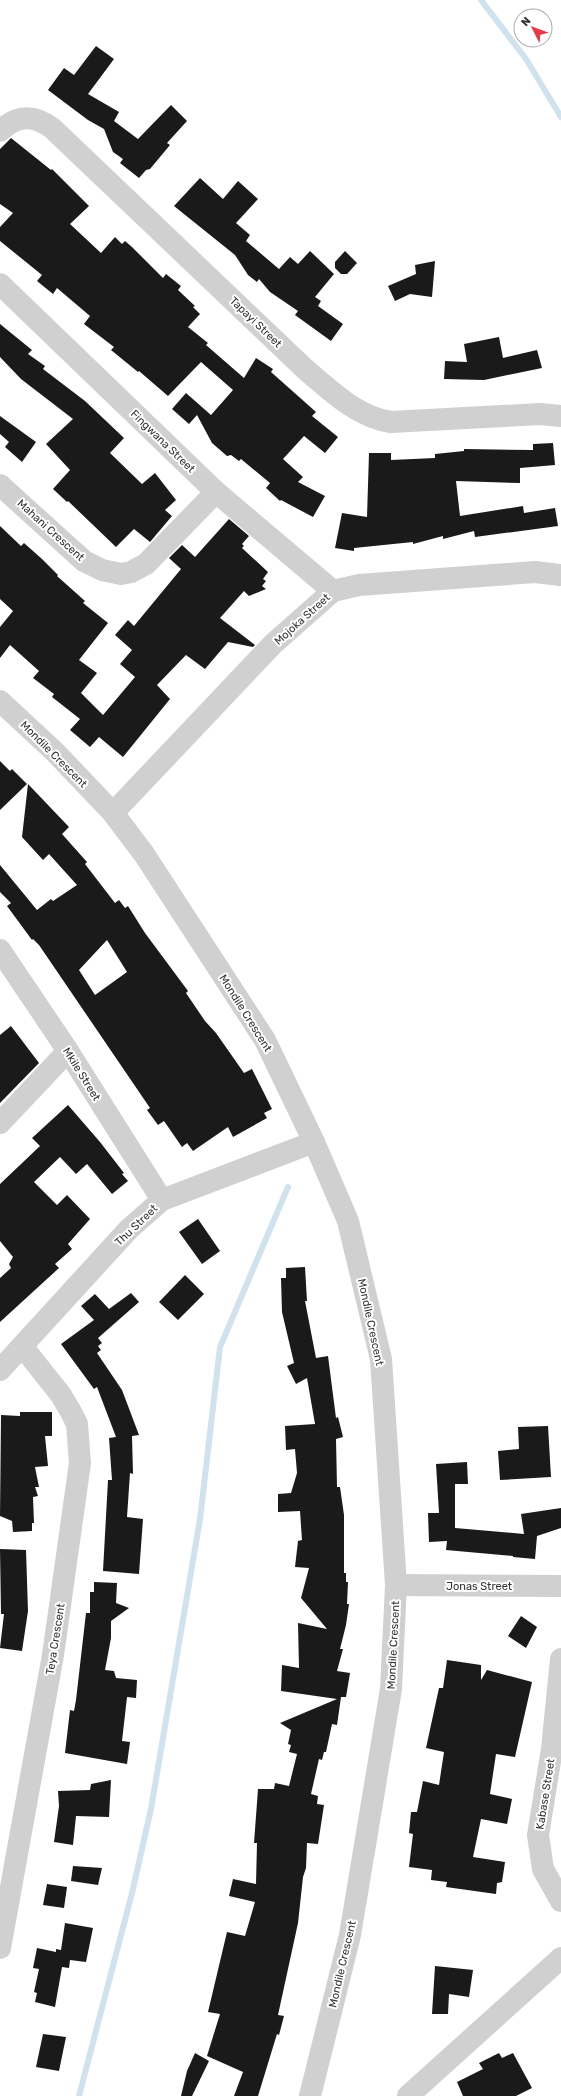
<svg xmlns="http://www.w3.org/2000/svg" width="561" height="2096" font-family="Rubik,sans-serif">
<rect width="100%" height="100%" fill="#fff"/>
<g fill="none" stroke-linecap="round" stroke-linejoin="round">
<!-- stream -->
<g stroke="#cfe2ee" stroke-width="6">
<polyline points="481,0 526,59 561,117"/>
<polyline points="79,2096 132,1893 151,1809 200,1519 220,1347 288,1187"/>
</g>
</g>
<!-- building -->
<g fill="#1a1a1a" fill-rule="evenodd">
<polygon points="96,46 114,59 88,94 119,112 114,121 138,139 171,105 187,121 167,143 170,145 150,169 146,170 139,178 120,163 123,159 113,152 104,129 88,120 48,90 64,68 74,75"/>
<polygon points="11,138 51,170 52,169 89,206 70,224 101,253 115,237 122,244 125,241 132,247 163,278 166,274 181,286 178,290 195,306 193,307 200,314 188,327 208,343 206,345 244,378 256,358 273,369 271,372 316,412 312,416 338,437 325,453 304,436 283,459 303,477 298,482 325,496 313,517 281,500 280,501 266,488 270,483 241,459 239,461 231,455 227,456 212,443 197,415 189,424 172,409 186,393 211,415 233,390 201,362 168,396 139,371 138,372 111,350 114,347 84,324 90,316 57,288 53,294 37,281 42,275 0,241 0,227 13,213 0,204 0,149"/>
<polygon points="200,178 223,199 238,181 258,199 236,223 250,235 246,241 279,269 290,257 298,264 310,251 334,274 315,297 321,301 318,306 343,324 331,341 295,315 298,311 270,292 259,279 257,282 248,275 235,255 174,206"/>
<polygon points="345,251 357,263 347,274 341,274 335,268 335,262"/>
<polygon points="435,261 432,297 410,294 395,301 388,286 416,274 415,265"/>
<polygon points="0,324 32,350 28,354 45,366 43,369 85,401 124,438 110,453 142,484 155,473 176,500 165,510 172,516 150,542 134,529 116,547 68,501 67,502 53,489 70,470 46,444 73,419 21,379 0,357"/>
<polygon points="499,337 503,358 537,350 542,368 484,380 444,379 445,361 467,362 464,344"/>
<polygon points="0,416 36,442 22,462 5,447 9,442 0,434"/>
<polygon points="553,443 555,465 520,468 520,483 456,481 460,516 523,506 524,513 555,508 558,526 475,537 474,531 443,539 443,536 413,544 413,542 354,548 354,551 335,548 342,513 367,517 369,453 391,453 391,460 435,458 435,454 464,451 464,449 533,450 533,444"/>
<polygon points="229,519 249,536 242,544 244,546 242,548 268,572 263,579 266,581 262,586 266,589 249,596 244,591 220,618 255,645 253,647 228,642 205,669 186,655 157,685 170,699 123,757 99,737 90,747 70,730 80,719 52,697 54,694 33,678 39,671 10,645 0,658 0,627 13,611 0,599 0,526 21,546 24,543 42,559 58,575 57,576 85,601 83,603 108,623 79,660 97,673 81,693 103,715 135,677 120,664 132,650 115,635 128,620 134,626 181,569 169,558 182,545 195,557"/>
<polygon points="0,761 10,771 12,769 27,784 0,810"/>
<path d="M28,784l41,43 -7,7 25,28 -2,2 30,39 4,-3 6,8 3,-2 17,27 43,58 -2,2 19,28 11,12 28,40 8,-4 20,40 -8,4 3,5 -34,19 -5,-10 -35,24 -6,-8 -5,4 -18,-26 -6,4 -11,-15 3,-2 -111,-163 -6,-6 -1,1 -25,-34 4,-3 -11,-11v-27l37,45 14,-11 2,2 24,-16 -28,-31 -6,6 -21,-23zM107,940l20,32 -32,23 -16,-25z"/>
<polygon points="11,1026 39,1063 0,1103 0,1035"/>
<polygon points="68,1105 100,1142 124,1173 122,1174 128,1181 112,1194 87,1164 76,1174 60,1157 34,1182 57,1205 67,1195 90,1219 68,1244 72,1249 55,1264 59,1268 0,1322 0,1278 11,1268 9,1264 13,1257 0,1241 0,1184 40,1146 32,1138"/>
<polygon points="198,1219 220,1251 202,1264 179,1232"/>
<polygon points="305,1267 307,1301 305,1301 316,1358 328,1356 336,1418 338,1417 343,1437 336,1439 337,1487 340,1487 344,1515 344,1573 346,1573 346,1582 348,1582 347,1604 349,1604 346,1625 340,1649 343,1649 337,1671 350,1673 346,1697 341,1697 337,1725 332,1724 326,1752 324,1752 322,1760 319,1759 311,1794 318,1796 317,1804 324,1805 318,1844 307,1843 306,1868 303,1877 298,1923 278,2015 284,2016 279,2035 277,2034 258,2096 234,2096 243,2072 207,2056 220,2014 208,2012 227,1932 245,1936 255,1902 229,1896 233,1879 256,1884 257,1843 254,1843 258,1789 274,1789 275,1783 289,1786 297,1754 289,1752 291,1745 288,1744 291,1730 280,1723 337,1699 281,1691 282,1665 299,1668 298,1623 327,1629 301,1598 309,1568 295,1567 298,1541 302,1540 300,1511 278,1512 278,1494 291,1493 297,1473 295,1449 286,1450 285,1426 315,1424 307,1378 296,1384 287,1366 294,1363 282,1312 281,1278 286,1278 286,1268"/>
<polygon points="185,1275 204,1294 178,1320 159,1302"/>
<polygon points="131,1293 139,1302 98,1338 102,1343 98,1346 101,1350 97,1353 122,1390 139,1435 132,1436 133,1474 130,1473 127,1517 143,1519 139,1574 103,1571 108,1480 112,1480 109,1438 116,1437 97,1387 94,1389 61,1344 94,1320 81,1306 95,1294 109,1309"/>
<polygon points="20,1412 52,1412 52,1436 45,1436 48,1466 35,1467 39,1487 35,1487 38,1496 33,1497 34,1523 32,1523 32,1531 13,1532 12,1521 0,1516 1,1415 20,1416"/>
<polygon points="548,1426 551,1477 500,1480 498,1451 519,1449 518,1427"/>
<polygon points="467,1462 468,1484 455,1484 455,1528 524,1534 521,1514 561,1508 561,1528 537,1536 535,1559 513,1557 513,1556 446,1550 447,1541 429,1542 428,1513 439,1513 436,1464"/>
<polygon points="0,1549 26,1550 28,1611 22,1651 0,1648 4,1614 1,1614"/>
<polygon points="94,1582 117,1583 116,1603 129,1608 111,1621 111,1638 105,1670 114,1671 116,1678 137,1680 136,1698 127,1697 122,1741 130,1742 127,1764 65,1753 70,1710 74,1711 76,1700 86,1613 90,1613 90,1592 94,1592"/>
<polygon points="521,1616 537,1627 526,1648 508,1636"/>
<polygon points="447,1660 481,1665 481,1680 487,1670 532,1682 515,1757 496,1754 490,1794 512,1799 507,1824 481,1819 473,1857 505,1862 502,1882 497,1883 496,1894 446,1887 447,1882 431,1880 432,1870 409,1867 413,1834 409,1833 411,1812 417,1812 423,1781 439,1785 444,1752 426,1748 439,1688 443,1688"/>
<polygon points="111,1780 109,1817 76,1816 73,1845 54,1842 59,1806 58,1791 90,1790 91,1784"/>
<polygon points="73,1866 102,1868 98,1885 71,1881"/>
<polygon points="47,1884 67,1887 64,1908 43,1905"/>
<polygon points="65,1923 93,1928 86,1962 70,1960 69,1968 62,1967 55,2007 35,2002 37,1993 34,1992 39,1969 33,1968 37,1948 56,1952 56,1949 61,1950"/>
<polygon points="435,1966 473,1970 469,1997 449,1994 448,2014 432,2014"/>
<polygon points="43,2034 66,2037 59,2071 36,2067"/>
<polygon points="195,2053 209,2061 192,2096 181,2096 187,2071"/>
<polygon points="499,2053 502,2058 513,2053 532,2088 516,2096 463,2096 457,2082 483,2069 479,2063"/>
</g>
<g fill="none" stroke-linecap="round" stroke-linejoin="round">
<!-- minor -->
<g stroke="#d0d0d0" stroke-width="22">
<path d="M0,131c17,-16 33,-17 52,-3l253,241c26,22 52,48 86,53l149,-8 21,2"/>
<polyline points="0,284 216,492 333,591"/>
<polyline points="0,485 84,561 102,570 121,574 131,572 146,564 216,492"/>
<polyline points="0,701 55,752 113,813 144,854 265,1040 314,1142 348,1221 381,1359 396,1585 391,1689 350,1935 310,2096"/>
<polyline points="113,813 273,644 333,591 359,585 535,572 561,575"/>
<polyline points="0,950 68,1051 162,1200"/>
<polyline points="0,1123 68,1051"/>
<polyline points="0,1370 129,1229 162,1200 314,1142"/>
<polyline points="396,1585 561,1586"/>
<polyline points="561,1659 552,1749 538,1835 543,1869 561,1901"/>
<polyline points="0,1948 53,1655 80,1463 77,1424 71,1412 61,1395 22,1346"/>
<polyline points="408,2096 561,1958"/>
</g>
</g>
<g text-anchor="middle" stroke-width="4" stroke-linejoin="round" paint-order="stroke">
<!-- street labels -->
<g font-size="11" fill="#333" stroke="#fff">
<text transform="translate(256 322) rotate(44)" y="4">Tapayi Street</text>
<text transform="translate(163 441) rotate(44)" y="4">Fingwana Street</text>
<text transform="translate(51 530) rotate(42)" y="4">Mahani Crescent</text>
<text transform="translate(302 619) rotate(-42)" y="4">Mojoka Street</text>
<text transform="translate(54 754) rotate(45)" y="4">Mondile Crescent</text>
<text transform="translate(246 1013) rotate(58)" y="4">Mondile Crescent</text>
<text transform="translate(82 1074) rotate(58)" y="4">Mkile Street</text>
<text transform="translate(136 1225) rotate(-44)" y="4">Thu Street</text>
<text transform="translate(371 1322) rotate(78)" y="4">Mondile Crescent</text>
<text x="479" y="1590">Jonas Street</text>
<text transform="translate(55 1639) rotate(-81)" y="4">Teya Crescent</text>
<text transform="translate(393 1645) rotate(-87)" y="4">Mondile Crescent</text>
<text transform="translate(545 1794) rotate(-81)" y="4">Kabase Street</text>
<text transform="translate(342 1964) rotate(-77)" y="4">Mondile Crescent</text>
</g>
</g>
<!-- north arrow -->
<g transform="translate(533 28) rotate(312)"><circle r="19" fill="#ffffff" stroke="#adadad"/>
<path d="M0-3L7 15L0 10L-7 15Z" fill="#e63946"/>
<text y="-6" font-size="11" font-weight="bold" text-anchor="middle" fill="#333333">N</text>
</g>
</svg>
